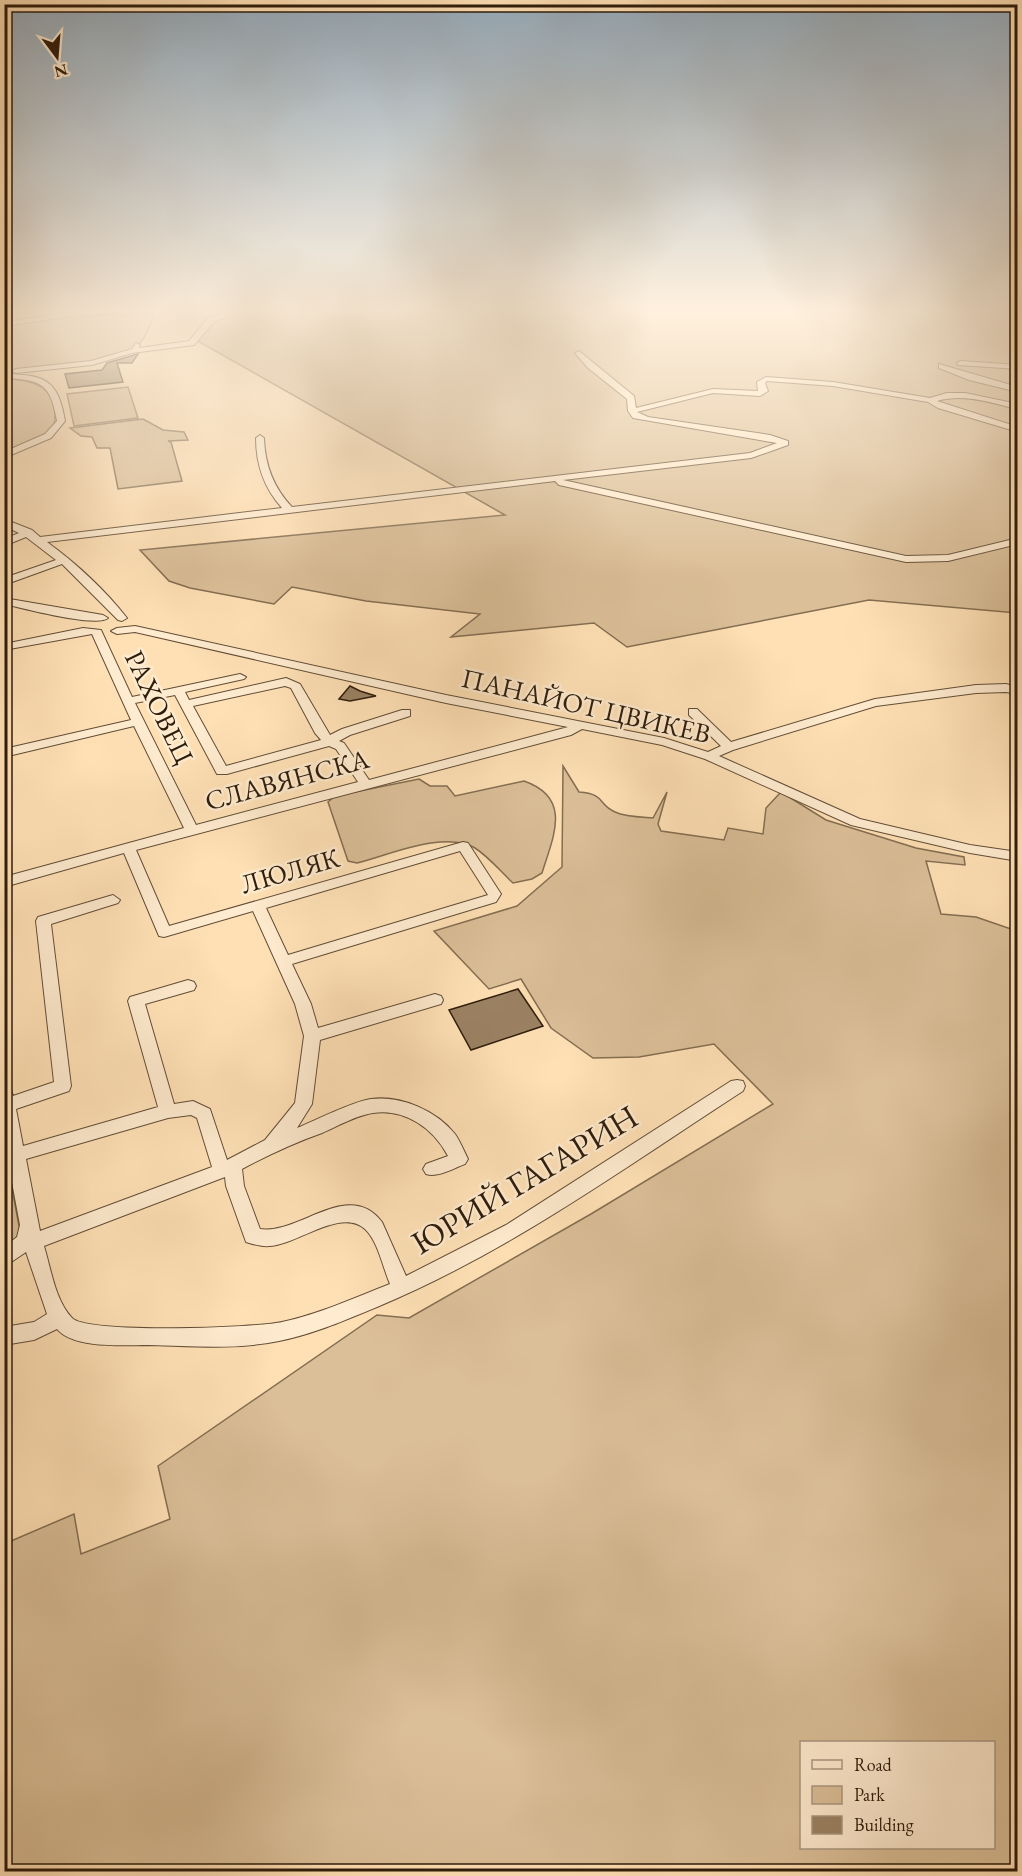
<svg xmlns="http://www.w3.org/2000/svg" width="1022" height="1876" font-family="'EB Garamond',serif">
<rect width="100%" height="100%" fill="#ffe0b5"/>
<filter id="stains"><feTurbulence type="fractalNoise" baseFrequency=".00333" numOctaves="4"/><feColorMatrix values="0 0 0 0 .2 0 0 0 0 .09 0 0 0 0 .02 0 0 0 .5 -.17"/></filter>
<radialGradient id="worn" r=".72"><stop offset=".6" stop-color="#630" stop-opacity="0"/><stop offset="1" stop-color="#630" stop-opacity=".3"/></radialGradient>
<!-- green -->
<g fill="#dbbf98" stroke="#846e52" stroke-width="1.5" fill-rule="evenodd">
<polygon points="226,311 1017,311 1017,613 869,600 627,647 594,623 451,637 480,614 366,601 292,587 274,604 190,588 169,581 140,550 505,515 196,340 213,321 225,316"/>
<path d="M80,315h75c-5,9 -10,25 -18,32 -25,20 -100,22 -132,25l-1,-47z"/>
<path d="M5,379c22,0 48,5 50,32 0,6 1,12 -4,18 -10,12 -32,17 -46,24z"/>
<polygon points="128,387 138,418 74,426 67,394"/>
<polygon points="143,419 163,430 184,432 188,440 168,441 171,442 182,481 118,489 110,448 97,448 92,437 81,436 70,428"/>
<path d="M563,766l16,26c27,2 18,12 36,20 11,5 25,5 38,6l14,-26 -9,32 3,7 63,9 4,-12 35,6 3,-26 15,-16 45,28 90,28 48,9 1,8 -39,-4 15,53 35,3 41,14v940h-1012l-1,-327 70,-30 7,40 89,-35 -12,-53 219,-151 32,3 182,-104 182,-110 -59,-60 -75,13 -46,1 -42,-30 -30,-49 -32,10 -55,-58 83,-25 45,-39zM802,1742h192v106h-192z"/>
<path d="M419,779l11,7h17l8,10 69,-15c49,17 29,56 18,92l-10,6 -19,4c-12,-11 -24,-26 -38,-35 -29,-18 -86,7 -118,15l-9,-2 -20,-59 7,-6z"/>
<polygon points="4,1146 20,1231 14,1243 4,1251"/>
</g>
<!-- building -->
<g fill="#9b8263" stroke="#2e1c0b" stroke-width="1.5">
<polygon points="138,354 132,363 117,363 123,382 69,388 65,374 102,370 107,363"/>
<polygon points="350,686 360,691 376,696 350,701 339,699"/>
<polygon points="518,989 543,1026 471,1050 449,1010"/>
</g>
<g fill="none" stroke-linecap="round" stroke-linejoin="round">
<defs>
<g id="minor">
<polygon points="117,311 114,313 73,316 4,326 4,322 73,312"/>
<polygon points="224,313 226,316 213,323 194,345 132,353 92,365 16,373 12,371 16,369 91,361 132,349 136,343 140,345 139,348 189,341 207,319"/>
<path d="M579,351l55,45 2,12 77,-19 45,2 -1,-9 9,-5 67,5 97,16 17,-5h18l53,11v5c-27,-6 -54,-16 -81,-8l81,26v5l-80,-24 -10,-6 -95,-16 -66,-5 -2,2 3,8 -8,5 -47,-3 -76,19 11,5 122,18 18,6v4l-37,13 -188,22 343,76 42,-1 70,-17v6l-70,17 -42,1 -347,-77 -4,-4 -508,61c29,21 58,48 80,76l-5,3 -4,-1 -56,-56 -58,21v-7l52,-18 -30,-23 -22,9v-7l15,-6 -15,-7v-7l28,11 8,7 242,-29c-18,-20 -26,-43 -26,-70l4,-3 4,3c1,27 9,49 28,69l458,-54 27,-10 -144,-25 -5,-7 -1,-12 -39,-31 -13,-15z"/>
<polygon points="961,361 1018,365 1018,369 958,365 957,363"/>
<polygon points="939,364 1018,387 1018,392 969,380 939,368"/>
<path d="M4,374c41,1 54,5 61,47l-14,17 -47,20v-6l41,-18 12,-13c-7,-38 -15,-41 -53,-43z"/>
<path d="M4,598l99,17 5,3c-12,10 -85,-10 -104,-14z"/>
<path d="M135,626l311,69 218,43 44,14 13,-6 -32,-31v-6h8l34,33 144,-43 101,-14 30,-1 12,3v7l-12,-2 -30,1 -100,13 -143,44 -14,6 141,63 110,26 48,7v9l-48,-8 -119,-28 -146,-66 -43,-14 -80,-16 -11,6 -435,115 33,76 294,-84 5,1 33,51 -5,8 -204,62 19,40 7,24 117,-34 6,2 2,4 -2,4 -121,36 -8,64 -15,24c20,-8 54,-26 74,-29 30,-4 66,12 84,35 5,7 9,17 13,25l-3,5c-11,4 -27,14 -39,10l-3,-5 3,-5 22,-8c-14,-27 -43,-48 -75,-43 -16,2 -35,13 -51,20 -28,10 -54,22 -80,36l2,17 16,43c39,6 89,-51 122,-7l24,54 100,-51 225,-144 6,-1 6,1 2,5 -2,5c-119,77 -234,161 -366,216 -32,13 -63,27 -98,34 -43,9 -87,5 -131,4 -24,0 -75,4 -91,-16l-23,11 -30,5v-18l30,-5 13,-8 -21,-62 -22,15v-20l13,-10 3,-12 -16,-86v-54l6,1 3,10 41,-14 -18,-161 2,-4 75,-22 7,5 -2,3 -67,21 20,162 -2,5 -53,18 7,37 135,-39 -30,-106 2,-4 58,-17 6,2 2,4 -2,4 -49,14 29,100 19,-3 17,8 17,51 38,-20 30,-37 9,-67 -9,-32 -42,-93 -89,26 -5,-1 -35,-83 -120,34v-10l180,-49 -50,-102 -130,31v-8l127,-29 -39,-86 -88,16v-6l79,-16 18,2 31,67 108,-23 6,3 -2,2 -59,13 4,8 97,-22 14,6 30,51 12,-6 60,-19h8v6l-60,19 -11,6 5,2 25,37 199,-53 -122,-24 -311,-71 -18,2 -6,-3 6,-3zM285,686l6,2 24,45 6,7 -95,26 -33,-60zM175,695l42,79h10l102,-28 7,3 22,33 -162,43 -61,-122zM460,851l28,44 -200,60 -22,-47zM191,1115l6,3 15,49 -172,64 -14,-72 142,-41zM225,1177l1,9 20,56c7,2 16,5 23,4 28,-1 72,-39 96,-17 13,12 18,39 25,55 -36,14 -71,30 -108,38 -27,6 -195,12 -210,-4 -17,-18 -21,-49 -28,-72z"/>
</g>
</defs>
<!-- minor casing -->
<use href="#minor" stroke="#624d36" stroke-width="2"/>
<!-- minor -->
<use href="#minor" fill="#ffebcf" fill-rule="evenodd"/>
</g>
<!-- sky -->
<linearGradient id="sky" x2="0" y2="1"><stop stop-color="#95abbc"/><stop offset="0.54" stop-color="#fff1de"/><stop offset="1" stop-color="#fff1de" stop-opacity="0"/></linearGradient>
<rect width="1022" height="574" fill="url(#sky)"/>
<g text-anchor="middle" stroke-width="5" stroke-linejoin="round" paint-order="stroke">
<!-- street labels -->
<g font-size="27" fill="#2e1c0b" stroke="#ffebcf">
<text transform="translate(586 706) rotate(13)" y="9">ПАНАЙОТ ЦВИКЕВ</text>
<text transform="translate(159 707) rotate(64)" y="9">РАХОВЕЦ</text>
<text transform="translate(287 780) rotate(-15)" y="9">СЛАВЯНСКА</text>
<text transform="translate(290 871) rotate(-16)" y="9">ЛЮЛЯК</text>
</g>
<!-- near-street labels -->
<g font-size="33" fill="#2e1c0b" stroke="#ffebcf">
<text transform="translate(524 1179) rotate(-31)" y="12">ЮРИЙ ГАГАРИН</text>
</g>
</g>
<!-- margin -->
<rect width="1022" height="1876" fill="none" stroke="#ffe0b5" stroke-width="24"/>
<rect x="6" y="6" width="1010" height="1864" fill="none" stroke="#2e1c0b" stroke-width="3"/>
<rect x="12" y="12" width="998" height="1852" fill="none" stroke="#2e1c0b" stroke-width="1.5"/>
<!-- legend -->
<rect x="800" y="1741" width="195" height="108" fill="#ffebcf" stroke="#ab9881" stroke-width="1.5"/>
<rect x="812" y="1760" width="30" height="9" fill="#ffebcf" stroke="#ab9881" stroke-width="1.5"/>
<text x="854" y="1771" font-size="18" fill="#2e1c0b">Road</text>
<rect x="812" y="1786" width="30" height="18" fill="#dbbf98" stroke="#ab9881" stroke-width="1.5"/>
<text x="854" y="1801" font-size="18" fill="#2e1c0b">Park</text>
<rect x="812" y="1816" width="30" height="18" fill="#9b8263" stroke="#ab9881" stroke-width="1.5"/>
<text x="854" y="1831" font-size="18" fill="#2e1c0b">Building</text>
<!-- north arrow -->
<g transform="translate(57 57) rotate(164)" stroke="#ffebcf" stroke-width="4.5" paint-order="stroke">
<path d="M0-4.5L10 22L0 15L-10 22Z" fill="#2e1c0b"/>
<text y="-9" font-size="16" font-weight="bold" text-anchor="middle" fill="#2e1c0b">N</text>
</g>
<rect width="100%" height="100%" filter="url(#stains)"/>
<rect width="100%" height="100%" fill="url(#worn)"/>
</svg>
